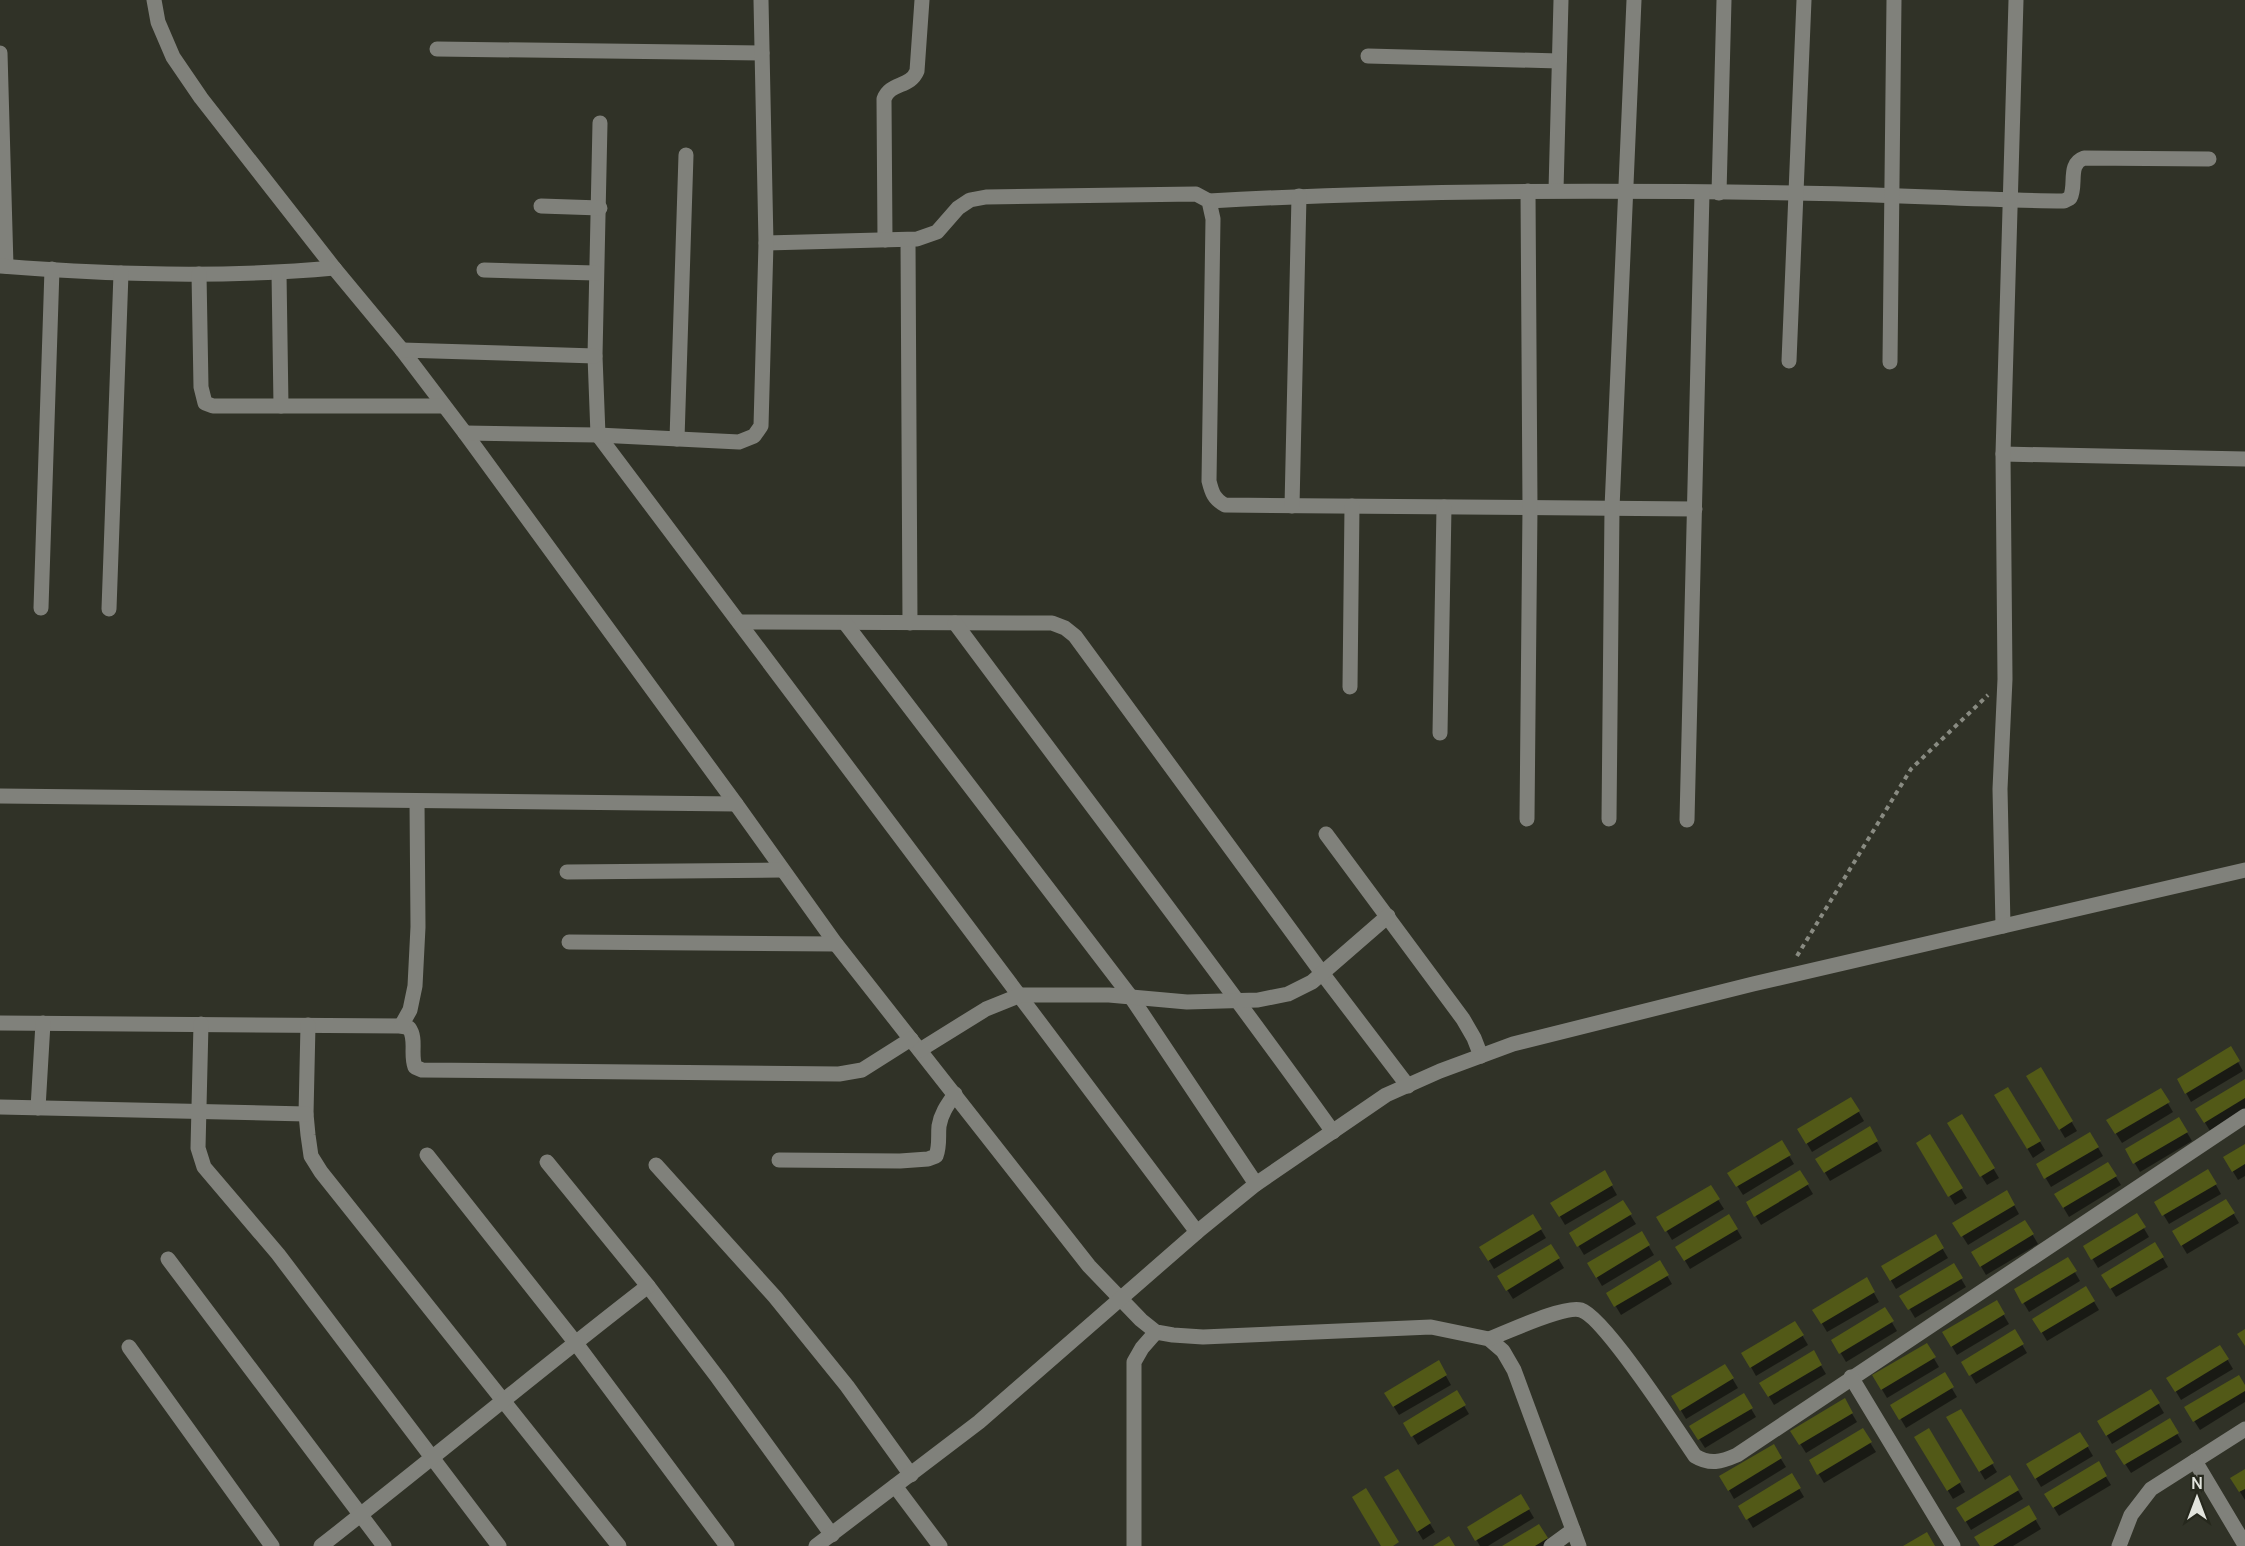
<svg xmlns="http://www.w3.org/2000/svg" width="2245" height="1546" font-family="Manrope,sans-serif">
<rect width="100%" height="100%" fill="#303227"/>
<!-- shadow -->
<g fill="#0007">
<polygon points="2230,1048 2243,1071 2191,1102 2179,1080"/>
<polygon points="2040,1069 2077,1131 2065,1138 2028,1076"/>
<polygon points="2245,1080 2245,1110 2210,1131 2197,1109"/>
<polygon points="2008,1089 2045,1150 2033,1158 1996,1096"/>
<polygon points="2160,1090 2173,1112 2122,1143 2108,1121"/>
<polygon points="1851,1099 1864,1121 1812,1152 1799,1130"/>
<polygon points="1962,1116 1999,1178 1987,1185 1949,1124"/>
<polygon points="2179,1119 2192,1141 2140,1172 2127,1150"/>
<polygon points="1869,1128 1882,1151 1830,1181 1817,1159"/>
<polygon points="2090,1134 2103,1156 2051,1187 2038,1165"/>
<polygon points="1929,1136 1967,1198 1955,1205 1918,1143"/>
<polygon points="1781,1142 1794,1164 1743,1195 1729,1173"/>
<polygon points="2245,1146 2245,1176 2238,1180 2225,1158"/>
<polygon points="2108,1164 2121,1185 2069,1217 2056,1195"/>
<polygon points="2208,1171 2221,1194 2169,1224 2156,1202"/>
<polygon points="1604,1172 1617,1195 1565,1225 1552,1203"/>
<polygon points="1800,1172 1813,1194 1761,1225 1748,1203"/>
<polygon points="1710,1187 1724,1209 1672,1240 1659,1218"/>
<polygon points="2007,1192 2019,1214 1968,1245 1954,1223"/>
<polygon points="2226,1201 2239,1223 2187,1254 2174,1232"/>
<polygon points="1622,1202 1636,1224 1584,1255 1571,1233"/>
<polygon points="2136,1215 2149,1237 2098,1268 2085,1246"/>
<polygon points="1533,1216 1546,1238 1494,1269 1481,1247"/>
<polygon points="1729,1216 1742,1238 1690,1269 1677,1247"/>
<polygon points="2025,1222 2038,1244 1986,1275 1973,1253"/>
<polygon points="1641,1233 1654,1255 1602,1286 1589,1264"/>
<polygon points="1935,1236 1948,1258 1896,1289 1883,1267"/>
<polygon points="2155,1244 2168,1267 2116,1297 2103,1276"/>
<polygon points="1551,1246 1564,1268 1513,1299 1499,1277"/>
<polygon points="2067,1259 2080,1281 2029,1312 2016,1290"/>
<polygon points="1659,1262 1672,1284 1621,1315 1608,1293"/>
<polygon points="1953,1265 1966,1287 1915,1318 1902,1296"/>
<polygon points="1866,1279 1879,1302 1827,1332 1814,1310"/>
<polygon points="2086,1288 2099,1310 2047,1341 2034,1319"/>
<polygon points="1996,1302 2009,1324 1957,1355 1944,1333"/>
<polygon points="1884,1309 1897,1331 1846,1362 1833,1340"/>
<polygon points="1795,1323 1808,1345 1756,1376 1743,1353"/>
<polygon points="2014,1331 2027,1353 1976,1384 1963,1362"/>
<polygon points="1926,1345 1939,1367 1887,1398 1874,1376"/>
<polygon points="2220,1347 2233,1369 2181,1400 2168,1378"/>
<polygon points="1813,1352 1826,1374 1774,1405 1761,1383"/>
<polygon points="1438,1362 1451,1385 1399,1415 1386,1394"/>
<polygon points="1725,1366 1738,1388 1686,1419 1673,1397"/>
<polygon points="1944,1375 1957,1397 1906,1428 1893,1406"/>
<polygon points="2245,1388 2245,1402 2200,1430 2186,1408"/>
<polygon points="2151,1391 2164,1413 2112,1444 2099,1422"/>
<polygon points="1456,1392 1469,1414 1418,1445 1405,1423"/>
<polygon points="1743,1395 1756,1417 1705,1448 1691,1426"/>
<polygon points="1844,1400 1857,1422 1806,1453 1792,1431"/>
<polygon points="1960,1411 1997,1472 1985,1480 1948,1418"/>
<polygon points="2169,1420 2182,1442 2131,1473 2117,1451"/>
<polygon points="1862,1430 1876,1452 1824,1483 1811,1461"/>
<polygon points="1928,1430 1965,1492 1953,1499 1916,1438"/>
<polygon points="2080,1434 2093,1456 2041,1487 2028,1465"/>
<polygon points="1773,1446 1786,1467 1734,1499 1721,1476"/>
<polygon points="2098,1464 2111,1485 2059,1516 2046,1495"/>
<polygon points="1398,1471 1435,1532 1423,1540 1386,1478"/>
<polygon points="2245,1471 2245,1500 2237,1487"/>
<polygon points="1791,1475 1804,1497 1753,1528 1740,1506"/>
<polygon points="2010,1477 2023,1499 1971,1530 1958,1508"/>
<polygon points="1521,1496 1534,1518 1488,1546 1480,1546 1469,1527"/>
<polygon points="2028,1507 2041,1529 2013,1546 1981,1546"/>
<polygon points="1539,1526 1551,1546 1505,1546"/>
</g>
<!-- building -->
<g fill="#525917">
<polygon points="2231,1046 2240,1061 2185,1094 2177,1079"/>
<polygon points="2041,1067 2073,1121 2059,1130 2026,1076"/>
<polygon points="2245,1079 2245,1098 2204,1123 2195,1109"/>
<polygon points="2008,1087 2041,1141 2027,1149 1994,1095"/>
<polygon points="2161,1088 2170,1102 2115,1134 2106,1120"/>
<polygon points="1851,1097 1860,1111 1806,1144 1797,1129"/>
<polygon points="1962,1114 1995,1168 1980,1177 1947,1123"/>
<polygon points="2179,1117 2188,1132 2133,1164 2125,1149"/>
<polygon points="1870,1126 1878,1141 1824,1173 1815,1159"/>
<polygon points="2090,1132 2099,1147 2044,1179 2036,1164"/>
<polygon points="1930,1134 1963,1188 1948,1197 1916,1143"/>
<polygon points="1782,1140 1791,1155 1736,1187 1727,1173"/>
<polygon points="2245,1144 2245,1164 2232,1172 2223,1157"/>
<polygon points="2108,1162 2117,1176 2063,1208 2054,1194"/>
<polygon points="2208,1169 2217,1184 2162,1216 2154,1202"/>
<polygon points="1605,1170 1613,1185 1559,1217 1550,1203"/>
<polygon points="1800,1170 1809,1184 1754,1217 1746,1202"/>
<polygon points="1711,1185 1720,1199 1665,1232 1656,1217"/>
<polygon points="2007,1190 2015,1205 1961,1237 1952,1223"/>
<polygon points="2226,1199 2235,1213 2181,1246 2172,1231"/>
<polygon points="1623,1200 1632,1214 1577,1247 1569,1233"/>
<polygon points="2137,1213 2146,1227 2091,1260 2083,1246"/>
<polygon points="1533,1214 1542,1229 1488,1261 1479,1247"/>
<polygon points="1729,1214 1738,1229 1684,1261 1675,1247"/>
<polygon points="2025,1220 2034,1234 1980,1267 1971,1252"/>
<polygon points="1642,1231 1650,1245 1596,1278 1587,1263"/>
<polygon points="1936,1234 1944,1248 1890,1281 1881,1266"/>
<polygon points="2155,1242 2164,1257 2110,1289 2101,1275"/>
<polygon points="1551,1244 1560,1258 1506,1291 1497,1276"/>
<polygon points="2068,1257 2077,1271 2022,1304 2014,1289"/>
<polygon points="1660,1260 1669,1275 1614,1307 1606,1293"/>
<polygon points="1954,1263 1963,1278 1908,1310 1899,1296"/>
<polygon points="1867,1277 1875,1292 1821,1324 1812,1310"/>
<polygon points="2086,1286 2095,1301 2041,1333 2032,1319"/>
<polygon points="1997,1300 2005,1314 1951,1347 1942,1332"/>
<polygon points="1885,1307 1894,1321 1839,1354 1831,1340"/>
<polygon points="1795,1321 1804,1335 1750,1368 1741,1353"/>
<polygon points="2015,1329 2024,1344 1969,1376 1961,1362"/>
<polygon points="2245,1329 2245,1346 2237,1334"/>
<polygon points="1927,1343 1936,1357 1881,1390 1872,1375"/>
<polygon points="2220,1345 2229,1359 2175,1392 2166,1378"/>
<polygon points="1814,1350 1822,1365 1768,1397 1759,1383"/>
<polygon points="1439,1360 1447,1375 1393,1407 1384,1393"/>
<polygon points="1725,1364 1734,1378 1680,1411 1671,1396"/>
<polygon points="1945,1372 1954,1387 1899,1420 1890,1405"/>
<polygon points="2239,1375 2245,1385 2245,1391 2193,1422 2184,1407"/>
<polygon points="2151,1389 2160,1403 2106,1436 2097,1421"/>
<polygon points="1457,1390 1466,1405 1411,1437 1403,1423"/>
<polygon points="1744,1393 1753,1408 1698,1440 1689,1426"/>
<polygon points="1845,1398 1853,1413 1799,1445 1790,1431"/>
<polygon points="1961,1409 1994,1463 1979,1472 1946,1417"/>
<polygon points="2170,1418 2179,1433 2124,1465 2115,1451"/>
<polygon points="1863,1428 1872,1442 1817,1475 1809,1460"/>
<polygon points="1929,1428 1961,1482 1947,1491 1914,1437"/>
<polygon points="2080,1432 2089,1446 2035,1479 2026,1464"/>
<polygon points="1774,1444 1782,1458 1728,1491 1719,1476"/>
<polygon points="2099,1461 2107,1476 2053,1508 2044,1494"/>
<polygon points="1398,1469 1431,1523 1417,1532 1384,1477"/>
<polygon points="2245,1469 2245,1489 2239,1492 2230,1478"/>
<polygon points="1792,1473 1801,1488 1746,1520 1738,1506"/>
<polygon points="2010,1475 2019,1490 1965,1522 1956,1508"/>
<polygon points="1366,1488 1399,1542 1393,1546 1381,1546 1352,1497"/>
<polygon points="1521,1494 1530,1509 1475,1541 1467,1527"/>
<polygon points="2029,1505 2037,1519 1993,1546 1980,1546 1974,1537"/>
<polygon points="1539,1524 1548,1538 1535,1546 1502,1546"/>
<polygon points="1927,1532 1935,1546 1903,1546"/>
<polygon points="1449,1536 1455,1546 1433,1546"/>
</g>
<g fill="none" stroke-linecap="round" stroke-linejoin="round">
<!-- path -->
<polyline stroke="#898b82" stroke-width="4" stroke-dasharray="4.5 4.5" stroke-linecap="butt" points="1797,956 1911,769 1988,695"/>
<!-- minor -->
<g stroke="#80817b" stroke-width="15">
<polyline points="154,0 158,22 173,57 201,98 334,268 402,350 465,433 736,804 836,944 1089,1266 1141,1320 1156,1332 1173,1335 1203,1337 1431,1327 1489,1339 1503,1351 1514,1370 1579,1546"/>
<polyline points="437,49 762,53"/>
<polyline points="0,53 6,266"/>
<polyline points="1368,56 1559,61"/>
<polyline points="600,123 595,356 598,435 1197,1232"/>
<polyline points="1556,190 1561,0"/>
<polyline points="1719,193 1724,0"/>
<path d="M1209,201c195,-11 391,-11 586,-8 90,1 179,7 269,8l6,-3c7,-13 -3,-34 14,-40l125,1"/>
<polyline points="541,206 600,208"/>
<path d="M885,240l-1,-141c6,-17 26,-11 33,-28l5,-71"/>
<polyline points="908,240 910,623"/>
<path d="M766,243l151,-4 20,-7 21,-24 12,-8 16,-3 210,-3 13,7 4,18 -4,262c3,12 5,18 16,24l470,4"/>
<path d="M0,266c111,9 223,12 334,2"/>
<polyline points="484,270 596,273"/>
<polyline points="279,273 281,406"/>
<polyline points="199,274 201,387 205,403 213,406 444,406"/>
<polyline points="402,350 595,356"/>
<polyline points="1789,361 1804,0"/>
<polyline points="1890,362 1894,0"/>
<polyline points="465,433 598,435 739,442 754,436 761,426 766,243 761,0"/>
<polyline points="677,439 686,155"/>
<polyline points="2003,454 2245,459"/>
<polyline points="1292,506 1299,196"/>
<polyline points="41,608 52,269"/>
<polyline points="109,609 121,273"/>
<polyline points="739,622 1052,623 1065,628 1075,636 1322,973 1408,1086"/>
<polyline points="845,623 1131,997 1256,1184"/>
<path d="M955,623c126,170 255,337 378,509"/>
<polyline points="1350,687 1352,506"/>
<polyline points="1440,733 1444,507"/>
<polyline points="0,796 736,804"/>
<polyline points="1527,819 1530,507 1528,191"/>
<polyline points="1609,819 1612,508 1634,0"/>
<polyline points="1687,820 1702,193"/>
<polyline points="1326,834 1463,1019 1474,1038 1481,1056"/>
<polyline points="567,872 782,870"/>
<polyline points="2003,926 2000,789 2005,679 2003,454 2016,0"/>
<polyline points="569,942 836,944"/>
<path d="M0,1023l401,3 8,2c8,11 1,26 6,39l7,3 417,4 23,-4 49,-31"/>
<polyline points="201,1024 198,1148 204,1167 278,1254 499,1546"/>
<polyline points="308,1025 306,1114 308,1135 311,1156 321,1172 619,1546"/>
<polyline points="401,1026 410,1010 415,986 418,927 417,801"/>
<polyline points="920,1050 986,1009 1021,995 1109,995 1187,1002 1258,1000 1288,994 1312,982 1388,916"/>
<polyline points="0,1107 306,1114"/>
<polyline points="38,1108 43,1023"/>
<polyline points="427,1155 575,1342 727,1546"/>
<path d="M779,1160l121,1 28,-2 8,-3c4,-10 2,-20 3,-30 2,-13 9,-22 16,-32"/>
<polyline points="547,1162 648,1286 718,1378 832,1535"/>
<polyline points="656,1165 775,1297 847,1386 911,1475"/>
<polyline points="168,1259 384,1546"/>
<path d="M1489,1339c19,-7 75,-34 92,-29 23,7 97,121 114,146 15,9 26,6 42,-1l508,-339"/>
<polyline points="129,1347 272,1546"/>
<polyline points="1851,1377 1953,1546"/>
<polyline points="2195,1461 2245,1545"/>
<polyline points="895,1486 940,1546"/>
<path d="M321,1546c110,-86 217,-175 327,-260"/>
<polyline points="816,1546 979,1422 1197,1232 1256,1184 1386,1095 1440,1071 1513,1044 1753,984 2245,870"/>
<polyline points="1134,1546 1134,1362 1142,1348 1156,1332"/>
<polyline points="1551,1546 1573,1530"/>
<polyline points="2119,1546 2131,1515 2151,1489 2245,1429"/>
</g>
</g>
<!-- north arrow -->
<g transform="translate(2197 1498)" stroke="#26281d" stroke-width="4.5" paint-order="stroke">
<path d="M0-4.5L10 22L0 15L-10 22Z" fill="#e2e4dd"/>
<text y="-9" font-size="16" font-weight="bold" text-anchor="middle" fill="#e2e4dd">N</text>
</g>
</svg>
